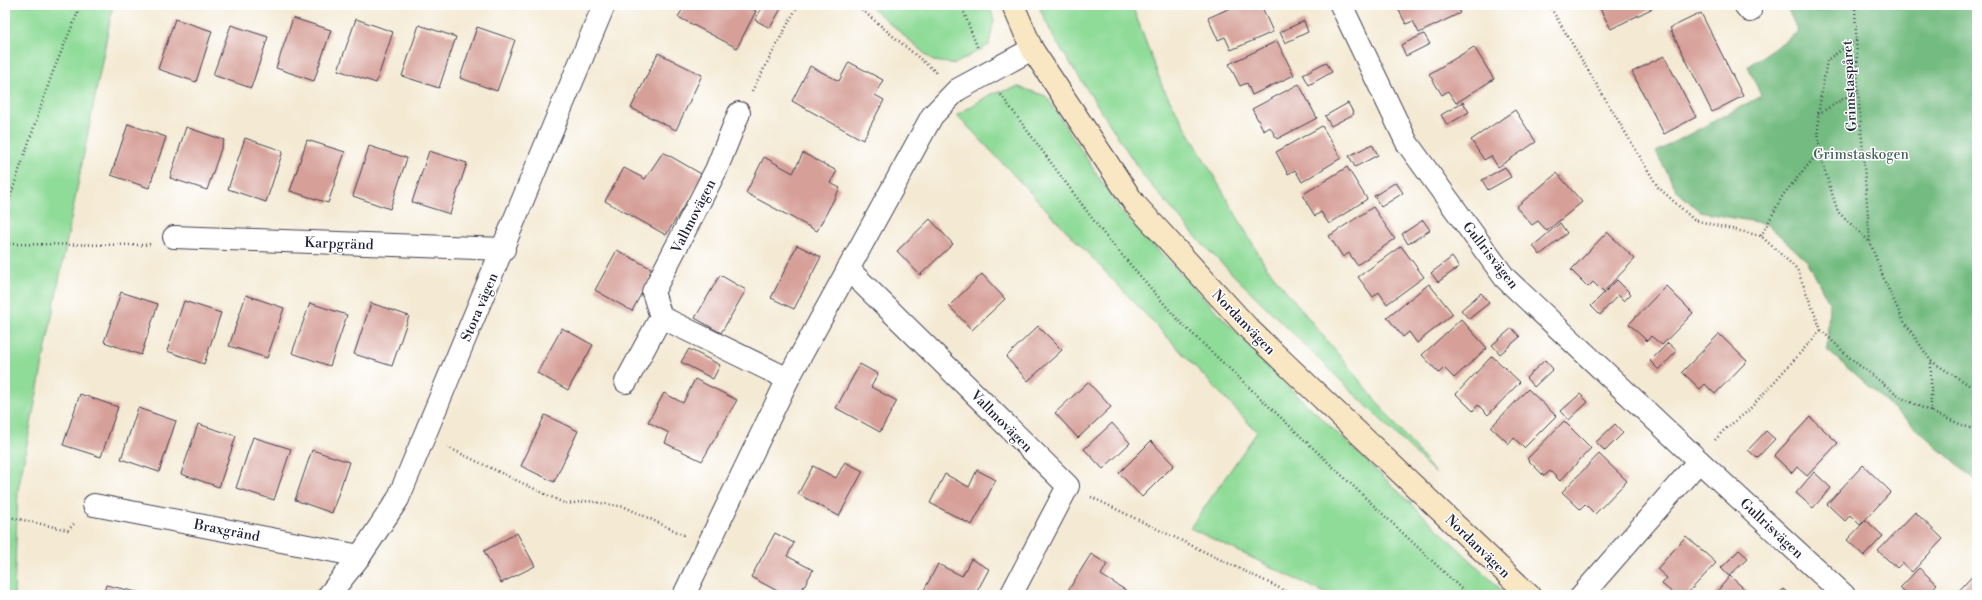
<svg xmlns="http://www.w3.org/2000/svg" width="1982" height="600" font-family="'Libre Bodoni',serif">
<rect width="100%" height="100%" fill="#fff"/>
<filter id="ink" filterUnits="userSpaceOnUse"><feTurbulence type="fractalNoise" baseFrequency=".025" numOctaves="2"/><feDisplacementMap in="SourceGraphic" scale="8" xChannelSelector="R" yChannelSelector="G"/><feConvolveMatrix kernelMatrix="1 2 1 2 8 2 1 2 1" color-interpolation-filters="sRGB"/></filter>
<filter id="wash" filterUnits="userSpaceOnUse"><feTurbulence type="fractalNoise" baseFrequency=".012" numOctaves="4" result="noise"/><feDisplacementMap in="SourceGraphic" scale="16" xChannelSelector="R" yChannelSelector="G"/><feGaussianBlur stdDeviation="0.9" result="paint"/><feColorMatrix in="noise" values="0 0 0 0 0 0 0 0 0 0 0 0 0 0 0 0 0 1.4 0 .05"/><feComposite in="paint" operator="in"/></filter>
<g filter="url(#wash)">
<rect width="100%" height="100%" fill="#f4ead4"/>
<!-- green -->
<g fill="#8fdb98" stroke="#587e6a">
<polygon points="5,5 113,5 18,490 14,595 5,595"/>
<polygon points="869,5 989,5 994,20 989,45 955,64 933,61"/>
<polygon points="1038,5 1132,5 1163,88 1265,265 1436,474 1205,247 1144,177 1055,40"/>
<polygon points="1019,87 1046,96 1120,210 1293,391 1507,595 1329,595 1190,528 1257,432 957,115 991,94"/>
</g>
<!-- forest -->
<polygon fill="#73bb80" stroke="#4a6e5e" points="1786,5 1977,5 1977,482 1827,350 1829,303 1808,262 1767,224 1700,212 1677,191 1656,152 1761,96 1748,66 1798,32"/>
<g id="blocks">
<!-- building -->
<g fill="#d69f97">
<polygon points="685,5 745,5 756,11 737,48 678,17"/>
<polygon points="764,5 783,5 770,28 755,20"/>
<polygon points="1237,5 1261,5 1273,32 1231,50 1225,37 1218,40 1208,18"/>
<polygon points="1396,5 1456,5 1460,13 1419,33 1413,21 1406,24"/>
<polygon points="1598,5 1659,5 1611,29"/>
<polygon points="1701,13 1743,96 1712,112 1670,28"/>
<polygon points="293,18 331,30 314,81 276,68"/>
<polygon points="175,19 212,31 196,82 158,69"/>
<polygon points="356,19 393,32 376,83 338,70"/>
<polygon points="1304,21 1308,32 1285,43 1280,32"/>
<polygon points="231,25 268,37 251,88 213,75"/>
<polygon points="419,25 456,37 439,88 402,76"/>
<polygon points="477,27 515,40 497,91 460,78"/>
<polygon points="1424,34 1430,44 1406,56 1401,45"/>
<polygon points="1277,41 1294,75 1252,95 1247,83 1240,86 1229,64"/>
<polygon points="1474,47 1494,79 1456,103 1448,91 1442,95 1429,74"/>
<polygon points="658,53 702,75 676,130 631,108"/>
<polygon points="1664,56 1696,117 1664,134 1632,72"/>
<polygon points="849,62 883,80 875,95 884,100 863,140 792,101 810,66 839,81"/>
<polygon points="1326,62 1332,72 1309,85 1303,74"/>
<polygon points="1299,84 1317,118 1277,139 1270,127 1264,131 1252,109"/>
<polygon points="1463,102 1469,112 1447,125 1441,115"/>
<polygon points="1348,103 1354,114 1331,126 1325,116"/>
<polygon points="1515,110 1536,142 1498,167 1491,156 1484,160 1471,140"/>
<polygon points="128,124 166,137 149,188 111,175"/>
<polygon points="1322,126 1341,158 1302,182 1295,170 1288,174 1276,152"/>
<polygon points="186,127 224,140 207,190 170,178"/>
<polygon points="245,138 283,151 266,202 228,189"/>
<polygon points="307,140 345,152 328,203 290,191"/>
<polygon points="1372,144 1378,155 1355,167 1349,156"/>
<polygon points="369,146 407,158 390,209 353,196"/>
<polygon points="429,151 467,163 450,214 412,202"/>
<polygon points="663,152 703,175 666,235 605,201 624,168 645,179"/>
<polygon points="803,153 837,171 830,183 840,188 817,231 746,193 764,157 793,173"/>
<polygon points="1347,167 1367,199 1329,224 1321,212 1315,216 1302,195"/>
<polygon points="1505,167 1511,177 1488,190 1482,180"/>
<polygon points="1557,173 1582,202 1547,231 1538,221 1532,225 1516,207"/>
<polygon points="1396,182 1403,193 1381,207 1374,196"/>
<polygon points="1373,207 1395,239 1357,265 1349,253 1343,257 1329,236"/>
<polygon points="930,219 953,244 920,275 897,251"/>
<polygon points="1423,220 1430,230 1408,244 1402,234"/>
<polygon points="1560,223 1567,233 1540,255 1533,246"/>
<polygon points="1607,232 1635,259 1603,292 1593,282 1588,287 1571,270"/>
<polygon points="797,245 821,257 794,309 771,298"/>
<polygon points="1401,246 1424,277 1387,304 1379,292 1373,297 1358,277"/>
<polygon points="617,250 654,270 632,311 595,290"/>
<polygon points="1452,257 1459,267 1438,282 1431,273"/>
<polygon points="982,274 1005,299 972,330 949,306"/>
<polygon points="720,275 746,290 721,333 695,318"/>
<polygon points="1617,280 1631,294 1624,301 1618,295 1600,315 1591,306"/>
<polygon points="1429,284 1453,314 1417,343 1409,332 1403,337 1387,317"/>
<polygon points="1666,286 1693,313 1662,345 1651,336 1647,341 1629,324"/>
<polygon points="121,292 158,304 141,355 104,342"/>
<polygon points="1481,293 1489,303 1469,319 1461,310"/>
<polygon points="246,295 284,308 267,358 229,346"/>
<polygon points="184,301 221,313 204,364 167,351"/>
<polygon points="310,303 347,315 330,366 292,353"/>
<polygon points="371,303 409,316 392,366 354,354"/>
<polygon points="1461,319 1487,348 1454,378 1444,368 1439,373 1422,355"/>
<polygon points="1038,326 1062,350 1028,381 1006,357"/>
<polygon points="562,328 593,345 568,390 537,373"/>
<polygon points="1512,328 1520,337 1500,354 1492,345"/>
<polygon points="1719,334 1747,361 1715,394 1705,384 1700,389 1682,372"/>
<polygon points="1668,343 1677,351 1659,370 1650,361"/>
<polygon points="689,349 720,365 713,379 681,362"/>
<polygon points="1492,356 1520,382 1488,415 1478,405 1473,411 1456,394"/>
<polygon points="1545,360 1553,369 1534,387 1526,378"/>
<polygon points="860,364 878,374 871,387 897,401 880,432 836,408"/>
<polygon points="695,379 737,400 702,461 665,443 669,433 648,422 664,393 683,403"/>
<polygon points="1088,382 1111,407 1078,438 1055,413"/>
<polygon points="1528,389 1556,416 1524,448 1514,438 1509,444 1491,427"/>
<polygon points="80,394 118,407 101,457 63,445"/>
<polygon points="1580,394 1588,402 1569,420 1561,411"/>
<polygon points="138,408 176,421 159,472 121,459"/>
<polygon points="545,415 578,431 554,482 521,466"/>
<polygon points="1810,417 1838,443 1807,476 1797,467 1792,473 1774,456"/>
<polygon points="1564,421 1591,448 1560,481 1550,471 1544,476 1527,459"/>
<polygon points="1112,423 1130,443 1103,469 1084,449"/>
<polygon points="198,424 236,436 219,487 181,474"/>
<polygon points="1615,424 1623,433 1605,451 1596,442"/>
<polygon points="1766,431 1775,439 1757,458 1748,450"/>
<polygon points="253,437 291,449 274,500 236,488"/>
<polygon points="1151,441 1174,465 1142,497 1119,473"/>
<polygon points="312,450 349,462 332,513 295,500"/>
<polygon points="1599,454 1627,481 1595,514 1585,504 1580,509 1562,492"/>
<polygon points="845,462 863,471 839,516 798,494 813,466 836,478"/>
<polygon points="1863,465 1891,492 1860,525 1850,515 1845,521 1827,504"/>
<polygon points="977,470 996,480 972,525 930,503 945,474 969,487"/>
<polygon points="1814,472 1831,488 1813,508 1796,493"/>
<polygon points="1915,512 1943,539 1912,572 1902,563 1897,568 1878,551"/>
<polygon points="1866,520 1883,536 1864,556 1847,540"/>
<polygon points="517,533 535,566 501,583 484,551"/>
<polygon points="775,533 794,543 787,556 813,570 799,595 785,595 751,577"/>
<polygon points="1686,536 1716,563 1686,595 1675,595 1662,584 1667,578 1657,569"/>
<polygon points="1739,550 1748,558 1729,576 1721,568"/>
<polygon points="1091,554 1107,564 1101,575 1127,591 1125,595 1066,594"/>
<polygon points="971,559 989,569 975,595 929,595 923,592 938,564 962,576"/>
<polygon points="1919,568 1937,584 1927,595 1907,595 1900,588"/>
<polygon points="1977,571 1977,595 1955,595"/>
<polygon points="1730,576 1751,595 1714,595"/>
<polygon points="106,585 145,594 145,595 103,595"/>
<polygon points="1784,589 1790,595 1777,595"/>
</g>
</g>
</g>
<g filter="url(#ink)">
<use href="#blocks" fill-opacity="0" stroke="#424052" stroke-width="1"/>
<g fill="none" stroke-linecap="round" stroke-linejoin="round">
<defs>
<g id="street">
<polyline points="1341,5 1407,143 1505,278 1699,461 1844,595"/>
<polyline points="1745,5 1750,11"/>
<polyline points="739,113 716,170 653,292 661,317 788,379"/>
<polyline points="174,237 504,249"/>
<polyline points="848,269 1068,486 1011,595"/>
<polyline points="626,382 661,317"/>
<polyline points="94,505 360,556"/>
<polyline points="329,595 360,556 398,499 604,5"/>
<polyline points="684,595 788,379 932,116 957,90 1032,49"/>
<polyline points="1582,595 1699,461"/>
</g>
<polyline id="secondary" points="1013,5 1032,49 1134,203 1250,330 1529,595"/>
</defs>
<!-- street casing -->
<use href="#street" stroke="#424052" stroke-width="24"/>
<!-- secondary casing -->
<use href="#secondary" stroke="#424052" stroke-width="24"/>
<!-- path -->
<g stroke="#424052" stroke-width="2.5" stroke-dasharray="1 3" stroke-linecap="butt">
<polyline points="856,5 937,73"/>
<polyline points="961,5 978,49"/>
<polyline points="1549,5 1658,187 1694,220 1761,236 1797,269 1821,330 1851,359 1902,398 1931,412 1977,431"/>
<polyline points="1855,5 1858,90 1870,242 1885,282 1903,320 1931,361 1969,385 1977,387"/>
<polyline points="1856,40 1827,60 1818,115 1819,153 1838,212 1870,242"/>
<polyline points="752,91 798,5"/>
<polyline points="1001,95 1103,233 1179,321 1468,595"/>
<polyline points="1818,114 1858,90"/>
<polyline points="5,212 52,74 81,5"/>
<polyline points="1761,236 1783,195 1818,153"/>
<polyline points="5,244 144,245 150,244"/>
<polyline points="1931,412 1931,362"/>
<polyline points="1715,440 1725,429 1747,412 1821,330"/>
<polyline points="447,447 566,504 588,501 625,507 684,535"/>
<polyline points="1091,497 1294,595"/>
<polyline points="5,516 68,530 76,522"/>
</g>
<!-- street -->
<use href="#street" stroke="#fff" stroke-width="22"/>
<!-- secondary -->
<use href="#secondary" stroke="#f9e7c3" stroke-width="22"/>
</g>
</g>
<g text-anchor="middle" stroke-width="3" stroke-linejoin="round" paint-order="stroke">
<!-- street labels -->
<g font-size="14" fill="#22223b" stroke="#fff">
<text transform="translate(1849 86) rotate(-93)" y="5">Grimstaspåret</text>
<text transform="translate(693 216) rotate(-63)" y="5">Vallmovägen</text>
<text transform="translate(339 243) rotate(2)" y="5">Karpgränd</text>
<text transform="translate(1491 255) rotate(52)" y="5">Gullrisvägen</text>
<text transform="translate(479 307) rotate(-67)" y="5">Stora vägen</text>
<text transform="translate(1244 322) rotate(46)" y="5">Nordanvägen</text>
<text transform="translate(1002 421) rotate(45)" y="5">Vallmovägen</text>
<text transform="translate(1772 528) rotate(43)" y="5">Gullrisvägen</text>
<text transform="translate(227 530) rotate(11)" y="5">Braxgränd</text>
<text transform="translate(1478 546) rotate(44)" y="5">Nordanvägen</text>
</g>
<!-- park labels -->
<g font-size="14" fill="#48635c" stroke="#fff">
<text x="1861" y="159">Grimstaskogen</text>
</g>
</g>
<!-- margin -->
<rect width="1982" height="600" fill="none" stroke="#fff" stroke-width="20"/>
</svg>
